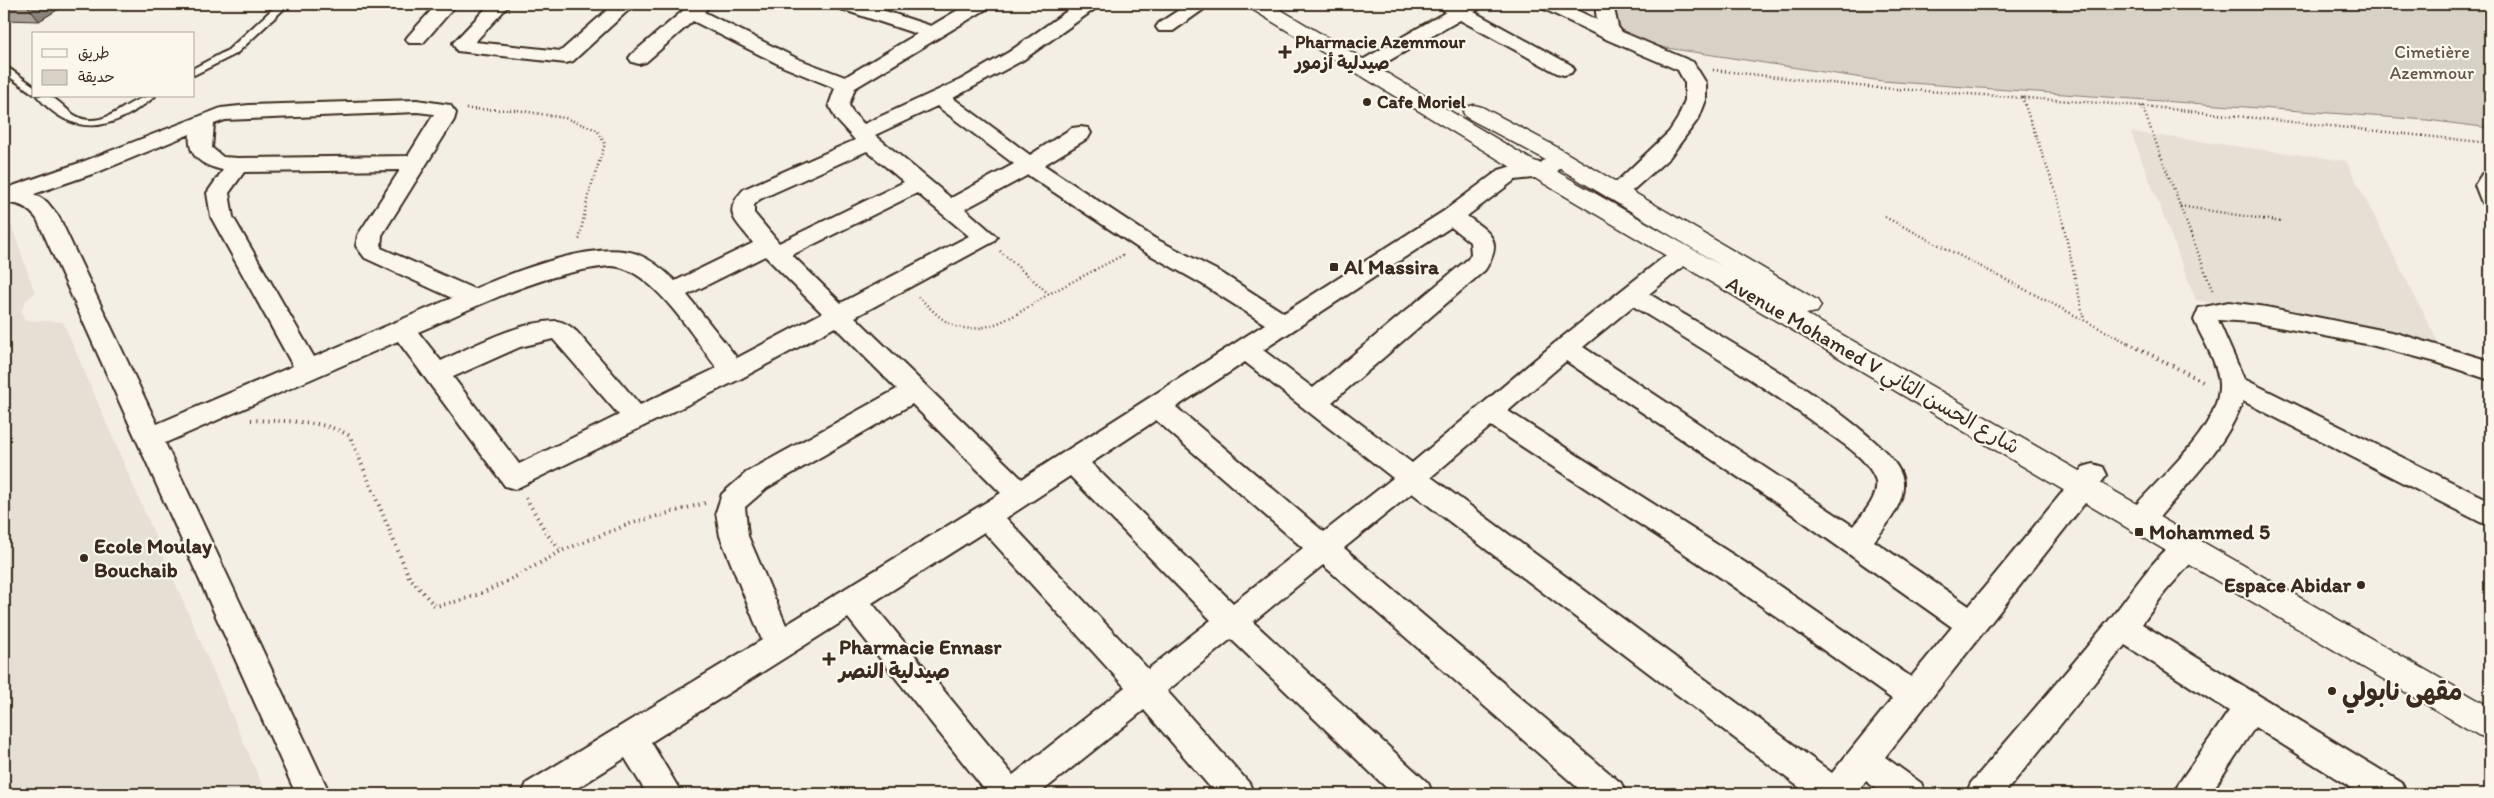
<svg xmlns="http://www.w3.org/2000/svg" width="2494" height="798" font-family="Itim,'Playpen Sans Arabic',sans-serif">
<rect width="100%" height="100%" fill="#f3efe4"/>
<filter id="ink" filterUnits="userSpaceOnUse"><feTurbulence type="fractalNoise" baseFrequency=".02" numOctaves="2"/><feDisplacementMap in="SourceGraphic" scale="10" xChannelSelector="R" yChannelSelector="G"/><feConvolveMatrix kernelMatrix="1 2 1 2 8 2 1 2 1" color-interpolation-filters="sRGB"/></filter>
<g filter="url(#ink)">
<!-- built -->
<g fill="#e5dfd4">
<polygon points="2131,132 2346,161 2442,350 2196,300"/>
<polygon points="4,221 10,221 35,293 26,300 21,312 24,320 63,322 266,794 4,794"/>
</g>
<!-- green -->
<polygon fill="#d8d1c6" stroke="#8a7e72" points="1612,4 2490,4 2490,128 2427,120 1882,81 1641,44 1616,33"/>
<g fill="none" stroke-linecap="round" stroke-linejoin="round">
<defs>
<g id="service">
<polygon points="278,4 289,4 236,54 194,75 194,68 228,50"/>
<polygon points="4,65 34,86 34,94 4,73"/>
<path d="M37,96c3,0 8,-1 11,0 15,4 22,24 43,24 25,0 39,-24 64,-24 -6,6 -15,11 -22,16 -37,22 -68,17 -96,-16z"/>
</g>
<g id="minor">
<polygon points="437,4 457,4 423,43 409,43 406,39 409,35"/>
<polygon points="490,4 510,4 475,42 561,51 614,4 635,4 573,61 566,63 457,51 453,43"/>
<path d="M691,4h20l-7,8 94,47 47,18 72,-43 -79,-26 -2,-4h28l67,22 37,-22h22l-2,4 -133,80 -6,17 4,8 11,11 96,-44 49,-28 68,-48h21l-2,4 -73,52 -70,38 77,57 42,-27 8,-1 8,1 3,5 -3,5 -44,27 110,73 66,34 64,41 160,-102 55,-41 20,-6h20c10,-7 13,-13 27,-10l3,5 -14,15 -13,3 -27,3 -48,36c24,18 37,24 18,54l-153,132 80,61 144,-121 118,-93 8,-2 8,2 4,6 -4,6 -41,33c47,28 242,136 253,183 6,22 -14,47 -28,64l95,65 114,-139 10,-3 10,3 4,8 -222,282 36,26 5,11h-43l-17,-13 -11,13h-47l-396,-301 -68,55 277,235 5,11h-41l-262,-229 -70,57 175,161 5,11h-40l-162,-155 -64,52 82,92 5,11h-38l-72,-84 -105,84h-51l-140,-176 -197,124 31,52h-35l-22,-36 -57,36h-46l5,-11 235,-143 -42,-104 -4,-24 6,-18 25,-22 150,-83 -62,-62 -93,51 -227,111 -10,-3 -107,-145 -233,102 165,351h-34l-259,-575c-9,-11 -19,-18 -33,-15v-18l6,1 72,-25 139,-54 28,-3 168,-5 33,5 6,8 -2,7 -72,115 -1,13 93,41c39,-17 122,-50 163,-35 15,6 27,16 38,27l78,-38c-17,-23 -32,-29 -9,-54l111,-49 -19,-21 -7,-14 6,-17 -51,-21 -91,-46 -47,41 -7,2 -7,-2 -3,-4 3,-4zM937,106l77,58 -63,34 -76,-63zM417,112l17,2 -26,42 -170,2 -15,-1 -11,-9 2,-24 11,-4zM190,134c-3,23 13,32 33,36l-16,23 4,24 82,149 -136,58 -98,-207 -12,-15 -13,-8 64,-22zM867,151l37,31 -125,61 -25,-30v-8l6,-6zM400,170l-42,65 -2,11 9,12 87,40 -138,59 -81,-140 -4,-24 15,-21zM1028,175l110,73 64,36 63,40 -243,155 -167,-162 138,-75 4,-5 -32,-28zM917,193l52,43 -128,67 -49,-48zM1451,227l19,15 1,12 -3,5 -155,129 -50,-38zM765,256l57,57 -85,45 -50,-63zM609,266c41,-2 85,72 108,102l-77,37 -63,-73c-6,-5 -12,-10 -20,-11 -37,0 -83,25 -116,40l-23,-29c62,-27 123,-59 191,-66zM1633,306c65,40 130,79 191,124 17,12 41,27 50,46 9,17 -11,38 -21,50l-270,-179zM553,339l66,76 -100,49 -66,-87 67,-30zM1566,361l212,143 174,123 -41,50 -162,-112 -241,-154zM1245,362l148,116 -69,54 -148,-125zM912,404l89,89 -215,132 -38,-89 -3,-29 22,-19zM1156,420l147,128 -70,55 -142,-140zM1491,426l238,157 163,116 -60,74 -401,-296zM1070,476l141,144 -63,49 -142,-151zM984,532l141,155 -112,88 -141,-172z"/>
<polygon points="1188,4 1211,4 1173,31 1159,31 1156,27 1159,23"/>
<polygon points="1436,4 1481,4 1479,9 1474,12 1571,65 1574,69 1571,73 1564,75 1557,73 1460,20 1371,71 1364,73 1357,71 1354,67 1357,63 1446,12"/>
<polygon points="1539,4 1564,4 1597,20 1595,4 1613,4 1618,27 1622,32 1693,62 1706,83 1706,100 1699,118 1669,158 1624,198 1616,200 1608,198 1605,193 1669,132 1678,118 1685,100 1685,83 1678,70 1608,40 1542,8"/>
<polygon points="2490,172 2490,205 2482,203 2475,185 2482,174"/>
<path d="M2229,302l37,5 130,26 94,28v19l-54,-18 -65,-17 -118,-23 -35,-2 26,59 246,122v24l-10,-3 -237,-121c-19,50 -59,85 -92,126l-10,3 -10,-3 -4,-8 4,-8c26,-32 90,-83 88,-127 -1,-22 -17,-45 -25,-64l5,-12z"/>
<path d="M2187,536l10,4 4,8 -4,8 -32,36 -23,32 260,159 5,11h-46l-106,-67 -45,67h-36l5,-11 50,-72 -104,-66 -121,149h-38l5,-11c46,-54 93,-108 139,-164 19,-22 50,-74 77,-83z"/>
</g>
<polygon id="secondary" points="1247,4 1271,4 1532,160 1549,167 1722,266 1537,155 1466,117 1463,112 1466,107 1474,105 1482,107 1553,145 1817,300 1821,306 1817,312 1806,314 2490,707 2490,739 2478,735 1533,177 1516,170 1250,8"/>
</defs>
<!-- service casing -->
<use href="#service" stroke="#3b2a1e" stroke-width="4"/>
<!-- minor casing -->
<use href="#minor" stroke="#3b2a1e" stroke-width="4"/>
<!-- secondary casing -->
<use href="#secondary" stroke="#3b2a1e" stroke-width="3"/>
<!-- path-far1 -->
<g stroke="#3b2a1e" stroke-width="2.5" stroke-dasharray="1 3" stroke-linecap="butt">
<polyline points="1713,70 1868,87 2142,106 2490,143"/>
<polyline points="2022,97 2057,195 2084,319"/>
<polyline points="2142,106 2213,292"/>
<polyline points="466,109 517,110 565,118 597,130 605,144 588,196 579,241"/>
<polyline points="2180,206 2282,222"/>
<polyline points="1885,217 2130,344"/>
<polyline points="1000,251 1049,294 1125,254"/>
<path d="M918,297c11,9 20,21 33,27 33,16 72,-14 98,-30"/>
</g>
<!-- path -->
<g stroke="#3b2a1e" stroke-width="4" stroke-dasharray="1 4.5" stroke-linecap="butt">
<polyline points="2128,343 2206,383"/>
<path d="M251,420c33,2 69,-2 99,16l59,141 26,29c47,-7 85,-32 126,-55"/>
<polyline points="526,498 547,534 561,551 632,523 705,503"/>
</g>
<!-- service -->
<use href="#service" fill="#fbf7ec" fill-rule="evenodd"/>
<!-- minor -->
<use href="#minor" fill="#fbf7ec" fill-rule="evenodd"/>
<!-- secondary -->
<use href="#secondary" fill="#fbf7ec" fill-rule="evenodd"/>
</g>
<!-- wall -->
<polygon fill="#a8a197" stroke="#3b2a1e" points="4,4 67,4 39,21 4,20"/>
<!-- shaded-wall -->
<polygon fill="#88837b" stroke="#3b2a1e" points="26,4 67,4 39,21"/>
</g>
<!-- markers -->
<g fill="#3b2a1e" stroke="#fbf7ec" stroke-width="2">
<path d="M1282.5 44.5h5v5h5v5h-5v5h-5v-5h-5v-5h5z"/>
<circle cx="1367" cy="102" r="5"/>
<rect x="1329" y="262" width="10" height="10" rx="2.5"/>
<rect x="2134" y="527" width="10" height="10" rx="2.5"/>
<circle cx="84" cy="558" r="5"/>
<circle cx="2361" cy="585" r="5"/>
<path d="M826.5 651.5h5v5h5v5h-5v5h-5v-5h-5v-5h5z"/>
<circle cx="2332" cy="691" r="5"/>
</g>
<g text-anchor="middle" stroke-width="4.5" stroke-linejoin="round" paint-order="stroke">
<!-- far-poi labels -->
<g font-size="18" font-weight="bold" fill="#3b2a1e" stroke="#fbf7ec" text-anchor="start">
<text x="1295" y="48">Pharmacie Azemmour<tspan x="1295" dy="21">صيدلية أزمور</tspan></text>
<text x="1377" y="108">Cafe Moriel</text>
</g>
<!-- far-park labels -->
<g font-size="18" fill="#625448" stroke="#fbf7ec">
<text x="2432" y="58">Cimetière<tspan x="2432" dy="21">Azemmour</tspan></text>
</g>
<!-- poi labels -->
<g font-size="21" font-weight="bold" fill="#3b2a1e" stroke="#fbf7ec" text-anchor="start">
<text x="1344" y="274">Al Massira</text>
<text x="2149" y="539">Mohammed 5</text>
<text x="94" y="553">Ecole Moulay<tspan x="94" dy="24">Bouchaib</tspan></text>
<text x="2351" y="592" text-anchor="end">Espace Abidar</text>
<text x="839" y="654">Pharmacie Ennasr<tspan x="839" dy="24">صيدلية النصر</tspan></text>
</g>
<!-- street labels -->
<g font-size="21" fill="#3b2a1e" stroke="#fbf7ec">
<text transform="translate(1873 365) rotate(30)" y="7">Avenue Mohamed V شارع الحسن الثاني</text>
</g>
<!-- near-poi labels -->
<g font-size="25" font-weight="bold" fill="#3b2a1e" stroke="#fbf7ec" text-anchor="start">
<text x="2342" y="700">مقهى نابولي</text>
</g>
</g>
<!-- margin -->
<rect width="2494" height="798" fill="none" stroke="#fbf7ec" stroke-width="20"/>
<rect x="10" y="10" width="2474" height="778" fill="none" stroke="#3b2a1e" stroke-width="2" filter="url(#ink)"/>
<!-- legend -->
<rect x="32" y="32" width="162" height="65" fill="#fbf7ec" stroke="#aea59a"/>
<rect x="42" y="49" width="25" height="8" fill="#fbf7ec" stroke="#aea59a"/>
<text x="78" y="58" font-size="15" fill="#3b2a1e">طريق</text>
<rect x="42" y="70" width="25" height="15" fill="#d8d1c6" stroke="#aea59a"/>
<text x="78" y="82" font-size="15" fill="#3b2a1e">حديقة</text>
</svg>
